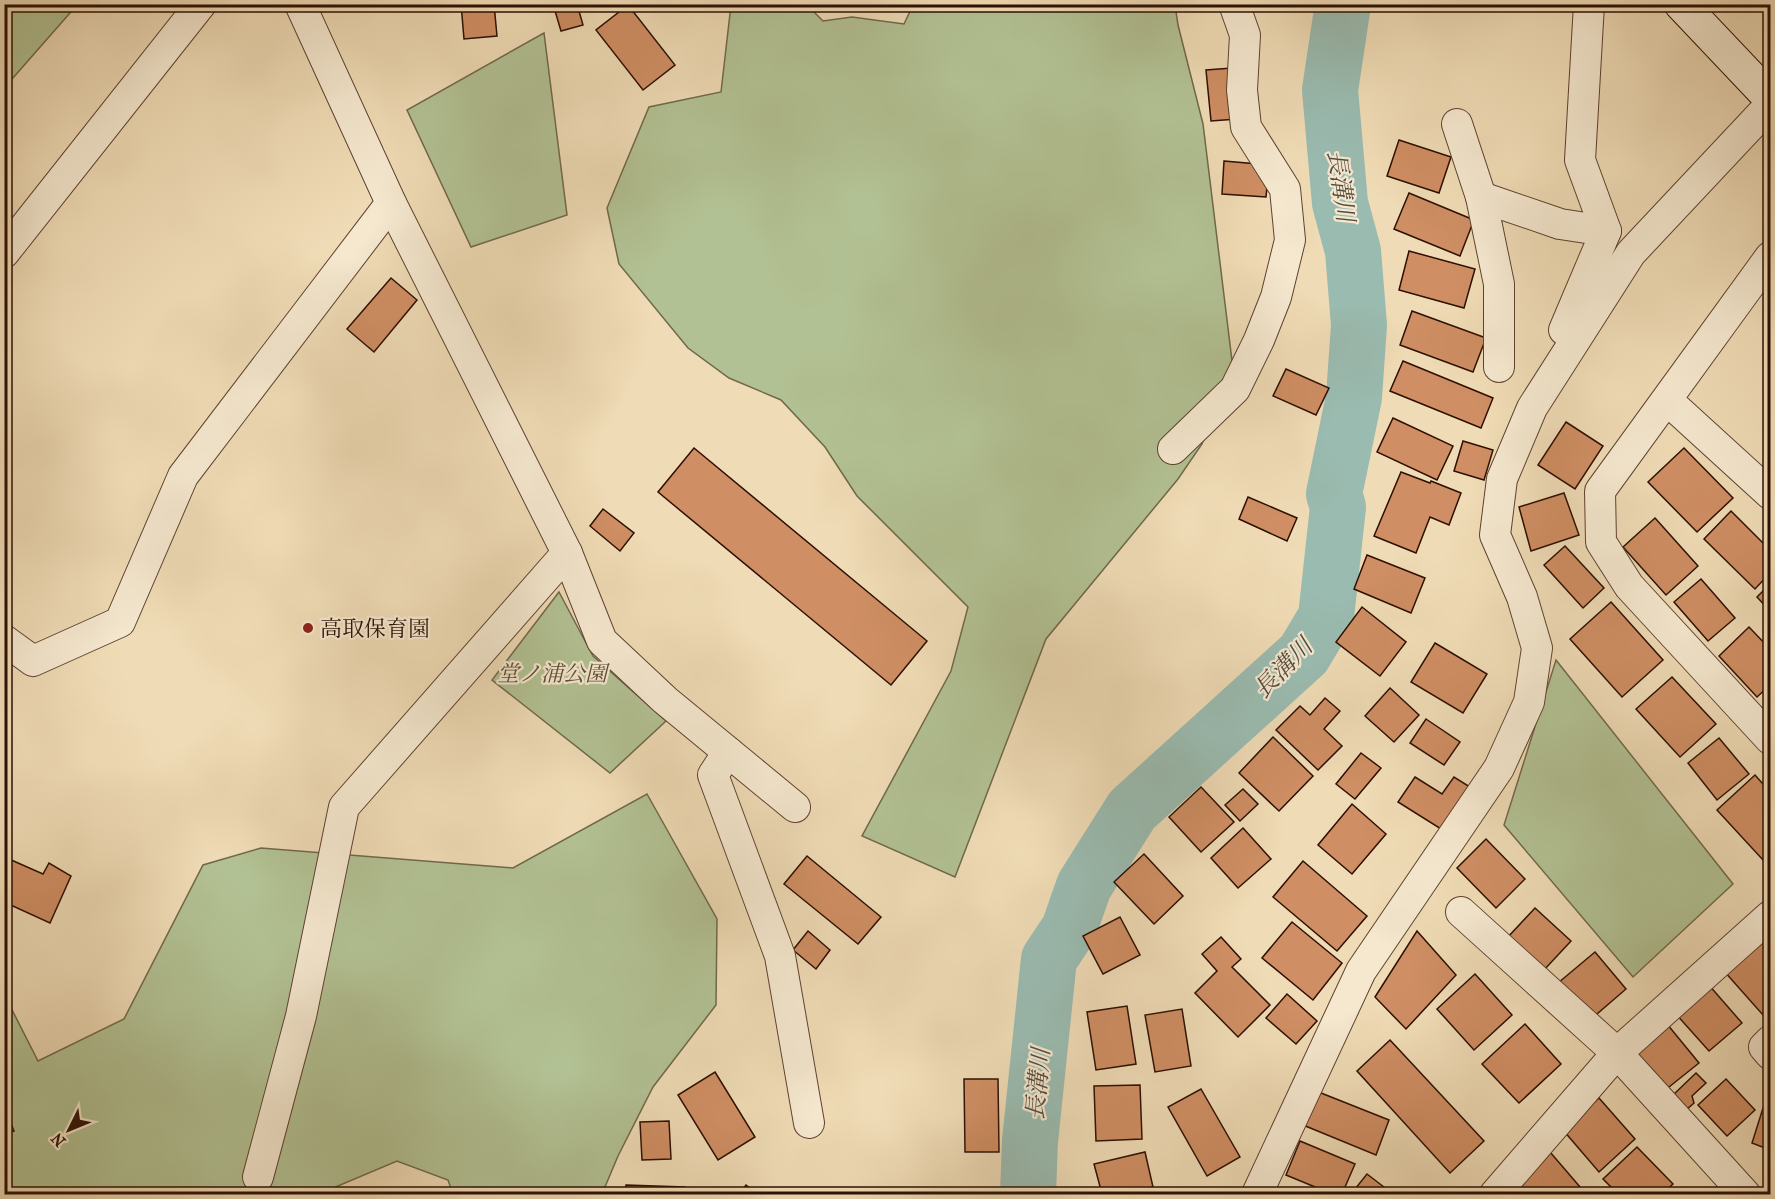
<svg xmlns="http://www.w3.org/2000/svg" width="1775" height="1199" font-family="'IM FELL French Canon','Noto Serif JP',serif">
<rect width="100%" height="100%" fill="#efdbb5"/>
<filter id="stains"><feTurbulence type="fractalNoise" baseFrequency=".00333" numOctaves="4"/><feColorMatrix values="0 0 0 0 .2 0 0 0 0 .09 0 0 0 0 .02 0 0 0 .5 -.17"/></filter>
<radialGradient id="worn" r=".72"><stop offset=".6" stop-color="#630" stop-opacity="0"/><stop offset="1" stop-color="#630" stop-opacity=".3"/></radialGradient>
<!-- green -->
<g fill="#b2c193" stroke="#70684b" stroke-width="1.5">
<polygon points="5,4 77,5 5,87 4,5"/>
<polygon points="731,5 807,5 823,21 852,17 904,24 913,5 1175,5 1178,25 1203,124 1233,369 1202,444 1178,479 1046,639 955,877 862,836 951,671 968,607 857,496 825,447 781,400 729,378 688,348 619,264 607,208 649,107 721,92"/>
<polygon points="544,33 567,215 471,247 407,110"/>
<polygon points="559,592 593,656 666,721 610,773 492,680"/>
<polygon points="1556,660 1733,884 1633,977 1504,825"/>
<polygon points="647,794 717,919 716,1005 653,1087 618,1156 602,1194 453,1194 448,1180 397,1161 319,1194 5,1194 4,994 38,1061 124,1019 203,865 261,848 513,868"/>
</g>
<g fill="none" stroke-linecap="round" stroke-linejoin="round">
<!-- river -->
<polyline stroke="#9abbb0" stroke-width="56" points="1028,1194 1030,1141 1049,959 1069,929 1084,886 1132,810 1304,654 1326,617 1338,507 1334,494 1354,397 1359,325 1353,251 1340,203 1330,90 1343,4"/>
</g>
<!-- building -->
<g fill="#cf8e63" stroke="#2d0f03" stroke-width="1.5">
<polygon points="461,4 494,4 497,36 464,39"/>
<polygon points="553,4 577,4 583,25 561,31"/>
<polygon points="628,5 675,65 643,90 596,30"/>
<polygon points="1232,68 1237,119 1211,121 1206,70"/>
<polygon points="1399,140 1451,157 1439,193 1387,176"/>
<polygon points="1224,161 1269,165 1266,197 1222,194"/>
<polygon points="1409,193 1474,220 1460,256 1394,229"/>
<polygon points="1409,251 1475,269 1464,308 1399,290"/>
<polygon points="391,278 417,300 374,352 347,329"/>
<polygon points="1412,311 1486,338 1473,372 1400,345"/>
<polygon points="1403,361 1493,398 1481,428 1390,391"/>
<polygon points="1286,369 1329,388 1316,415 1273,396"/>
<polygon points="1393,418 1453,446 1437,480 1377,452"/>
<polygon points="1566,422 1603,446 1575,489 1538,465"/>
<polygon points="1463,441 1493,450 1484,480 1454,471"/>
<polygon points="694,448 927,641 891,685 658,492"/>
<polygon points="1684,448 1733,498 1697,532 1648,482"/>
<polygon points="1401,472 1430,483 1431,481 1461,493 1449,525 1430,517 1416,553 1374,536"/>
<polygon points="1564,493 1579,535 1531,551 1519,507"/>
<polygon points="1248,497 1297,518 1287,541 1239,519"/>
<polygon points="603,509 634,533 620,551 590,526"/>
<polygon points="1731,511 1770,550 1770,573 1755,589 1704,539"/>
<polygon points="1655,518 1698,566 1666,595 1623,547"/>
<polygon points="1565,546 1604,588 1583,608 1544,565"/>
<polygon points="1367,555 1425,578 1411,613 1354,589"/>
<polygon points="1701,579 1735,618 1708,641 1674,602"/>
<polygon points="1770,584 1770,611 1757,597"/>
<polygon points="1611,602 1663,660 1622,697 1570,639"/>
<polygon points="1362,607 1406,642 1380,676 1336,642"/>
<polygon points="1749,627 1770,649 1770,685 1757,697 1719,656"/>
<polygon points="1435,643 1487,674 1463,713 1411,682"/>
<polygon points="1672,677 1716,724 1680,757 1636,709"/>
<polygon points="1390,688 1419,715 1394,742 1365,716"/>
<polygon points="1325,698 1340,711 1324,729 1342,746 1318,770 1276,730 1300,706 1310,715"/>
<polygon points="1426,719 1460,742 1444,765 1410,743"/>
<polygon points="1273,737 1313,776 1279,811 1239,773"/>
<polygon points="1719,738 1749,774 1717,800 1688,763"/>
<polygon points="1361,753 1381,768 1355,799 1336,784"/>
<polygon points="1755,775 1770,792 1770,853 1763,860 1717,810"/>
<polygon points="1415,777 1442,794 1454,777 1470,787 1441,829 1398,802"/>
<polygon points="1201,787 1234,822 1201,852 1169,817"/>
<polygon points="1243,789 1258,804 1240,821 1225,805"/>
<polygon points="1352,804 1386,834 1352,874 1318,845"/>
<polygon points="1243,828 1271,859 1238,888 1211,858"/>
<polygon points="1486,839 1525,879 1496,908 1457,868"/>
<polygon points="1144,854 1183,896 1154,924 1114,882"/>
<polygon points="807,856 881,917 858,944 784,884"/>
<polygon points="9,859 43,874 49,863 71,876 50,923 4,902 4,868"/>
<polygon points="1303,861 1367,916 1337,951 1273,897"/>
<polygon points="1535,908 1571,941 1544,970 1508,937"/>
<polygon points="1120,917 1140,955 1103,974 1083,936"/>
<polygon points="1292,922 1342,963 1313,1000 1262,958"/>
<polygon points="1770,930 1770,1009 1763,1015 1724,971"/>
<polygon points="808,931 830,950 816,969 793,950"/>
<polygon points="1417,931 1456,975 1406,1029 1375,997"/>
<polygon points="1221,937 1241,959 1232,967 1270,1005 1238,1037 1195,993 1217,971 1202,954"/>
<polygon points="1595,952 1626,989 1590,1020 1558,983"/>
<polygon points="1475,974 1512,1015 1474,1050 1437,1009"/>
<polygon points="1708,984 1742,1023 1709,1051 1675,1013"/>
<polygon points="1287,994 1317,1021 1296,1044 1266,1018"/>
<polygon points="1127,1006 1136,1064 1096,1070 1087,1012"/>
<polygon points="1182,1009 1191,1066 1155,1072 1145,1015"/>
<polygon points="1525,1024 1561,1064 1519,1103 1482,1064"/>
<polygon points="1667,1024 1699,1063 1664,1091 1632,1053"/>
<polygon points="1390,1040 1484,1141 1450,1173 1357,1071"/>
<polygon points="715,1072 755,1137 718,1160 678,1095"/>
<polygon points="1696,1073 1706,1083 1692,1096 1694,1103 1685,1111 1672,1096"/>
<polygon points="964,1079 998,1079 999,1152 965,1152"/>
<polygon points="1726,1079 1755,1110 1727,1136 1698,1105"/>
<polygon points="1140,1085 1142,1139 1096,1141 1094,1086"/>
<polygon points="1201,1089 1240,1157 1207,1176 1168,1107"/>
<polygon points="1316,1091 1389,1120 1376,1155 1303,1125"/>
<polygon points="1599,1098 1635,1139 1599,1172 1563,1130"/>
<polygon points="4,1106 14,1131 4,1134"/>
<polygon points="1763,1108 1770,1111 1770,1150 1752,1143"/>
<polygon points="669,1121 671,1159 642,1160 640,1122"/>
<polygon points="1300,1141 1355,1164 1342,1194 1332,1194 1286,1175"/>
<polygon points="1637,1147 1673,1184 1662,1194 1618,1194 1603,1179"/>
<polygon points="1145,1152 1153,1187 1120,1194 1102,1194 1094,1164"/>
<polygon points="1550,1152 1580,1187 1571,1194 1515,1194 1509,1188"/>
<polygon points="1367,1174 1393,1194 1351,1194"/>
<polygon points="626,1185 685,1187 685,1194 626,1194"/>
<polygon points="746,1185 758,1194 739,1194"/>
</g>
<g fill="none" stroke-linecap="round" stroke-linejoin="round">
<defs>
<g id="street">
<polyline points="300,4 391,203 567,553 602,641 665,700 795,807"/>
<polyline points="1457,124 1481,197 1499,284 1499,367"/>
<polyline points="1481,197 1560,224 1606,231"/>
<polyline points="4,253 201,4"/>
<polyline points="1770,257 1600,491 1601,542 1629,586 1770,739"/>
<polyline points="1564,330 1606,231 1580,160 1589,4"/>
<polyline points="1667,400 1770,494"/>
<polyline points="1173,449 1235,389 1259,340 1276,297 1290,240 1285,189 1246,127 1242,90 1245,35 1234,4"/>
<polyline points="4,640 33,661 120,622 183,476 391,203"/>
<polyline points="728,752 713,775 780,956 809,1123"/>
<polyline points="1461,912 1617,1053 1745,1194"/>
<polyline points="1770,1041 1764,1047 1770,1054"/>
<polyline points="258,1177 301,1016 344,807 567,553"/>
<polyline points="1257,1194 1361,971 1499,768 1529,702 1537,648 1522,597 1495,535 1502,479 1532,408 1631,253 1770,105"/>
<polyline points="1495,1194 1617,1053 1770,916"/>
</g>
<polyline id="secondary" points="1681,4 1770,98"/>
</defs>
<!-- street casing -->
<use href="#street" stroke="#5e4230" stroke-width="32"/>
<!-- secondary casing -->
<use href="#secondary" stroke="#2d0f03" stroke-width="35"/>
<!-- street -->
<use href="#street" stroke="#f5e8cf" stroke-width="30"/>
<!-- secondary -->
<use href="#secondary" stroke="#f5e8cf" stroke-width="33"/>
</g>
<!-- markers -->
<circle fill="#8f2418" stroke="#f5e8cf" stroke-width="2" cx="308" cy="628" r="6"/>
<g text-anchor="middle" stroke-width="4.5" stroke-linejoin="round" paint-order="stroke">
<!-- poi labels -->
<g font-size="22" fill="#2d0f03" stroke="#f5e8cf" text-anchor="start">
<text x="320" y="636">高取保育園</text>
</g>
<!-- park labels -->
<g font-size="22" font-style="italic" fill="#5c4d35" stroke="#f5e8cf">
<text x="552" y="681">堂ノ浦公園</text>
</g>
<!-- water labels -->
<g font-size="24" font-style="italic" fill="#534b40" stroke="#f5e8cf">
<text transform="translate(1341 186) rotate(82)" y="8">長溝川</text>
<text transform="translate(1283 668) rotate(-46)" y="8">長溝川</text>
<text transform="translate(1038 1084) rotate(-85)" y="8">長溝川</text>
</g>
</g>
<!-- margin -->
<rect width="1775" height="1199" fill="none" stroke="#efdbb5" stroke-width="24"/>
<rect x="6" y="6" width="1763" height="1187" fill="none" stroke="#2d0f03" stroke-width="3"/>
<rect x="12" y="12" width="1751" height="1175" fill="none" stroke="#2d0f03" stroke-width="1.5"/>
<!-- north arrow -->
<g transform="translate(69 1130) rotate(227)" stroke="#f5e8cf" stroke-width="4.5" paint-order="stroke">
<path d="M0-4.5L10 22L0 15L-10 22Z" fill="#2d0f03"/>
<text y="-9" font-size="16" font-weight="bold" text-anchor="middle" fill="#2d0f03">N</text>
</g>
<rect width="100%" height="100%" filter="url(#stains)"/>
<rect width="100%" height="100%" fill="url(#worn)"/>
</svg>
